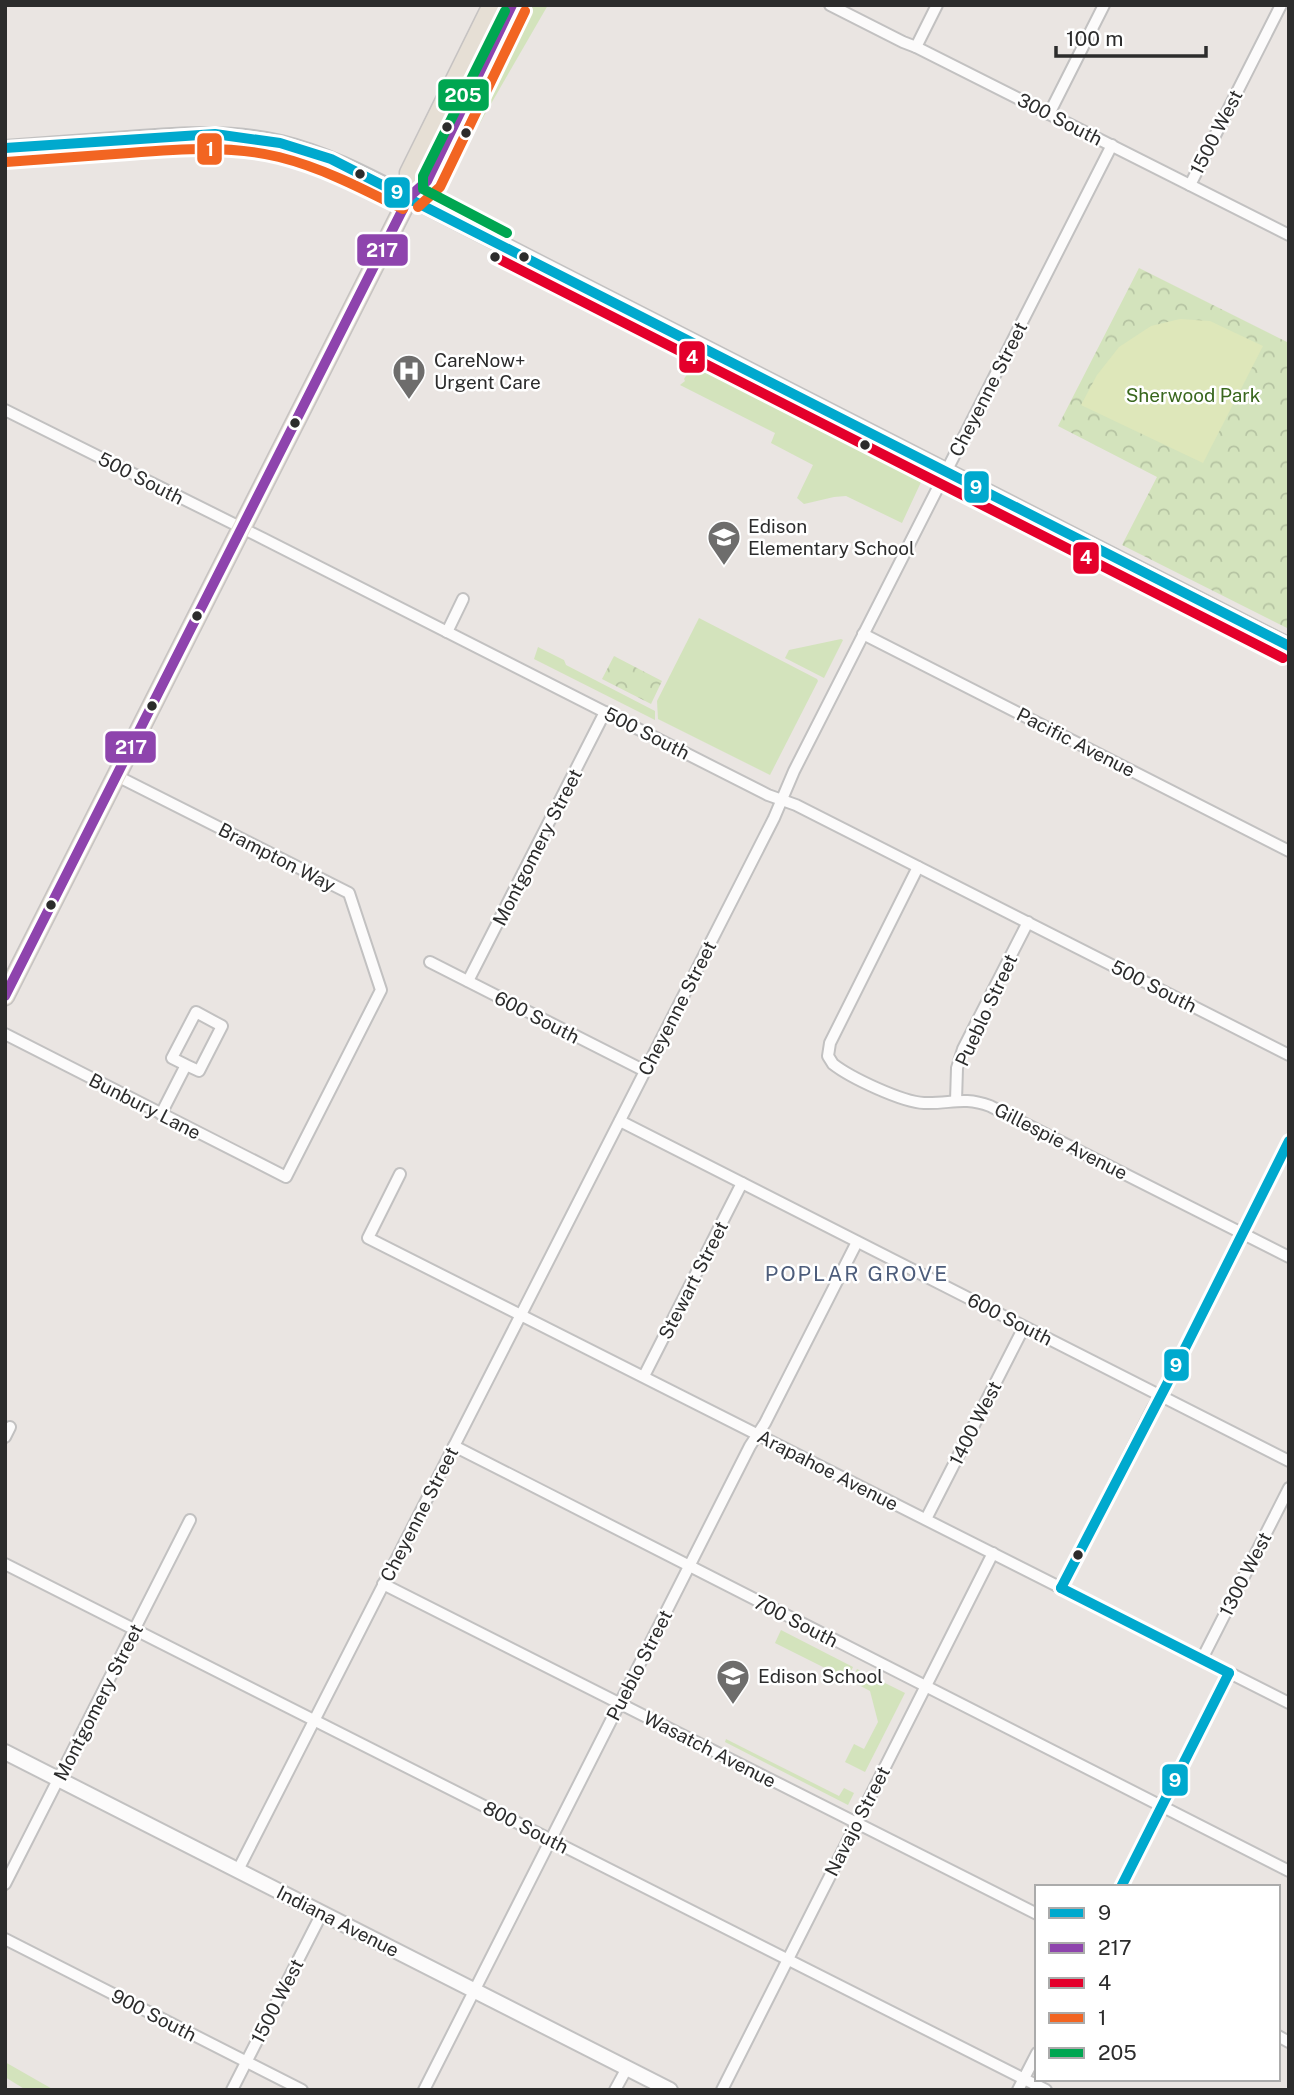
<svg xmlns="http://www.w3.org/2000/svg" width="1294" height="2095" font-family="'Public Sans',sans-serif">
<defs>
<pattern id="forest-crowns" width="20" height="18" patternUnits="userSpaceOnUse" patternTransform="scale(1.75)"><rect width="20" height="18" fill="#d3e3bc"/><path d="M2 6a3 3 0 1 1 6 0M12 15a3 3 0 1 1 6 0" fill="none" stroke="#b5c3a2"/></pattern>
</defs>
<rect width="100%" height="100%" fill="#eae5e2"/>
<!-- grass -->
<g fill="#d3e3bc">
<polygon points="528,5 548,5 473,135 465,131"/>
<polygon points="693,365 700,367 922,480 902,523 846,496 834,497 804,504 797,498 813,465 771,443 775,433 680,385 685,381 684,379"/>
<polygon points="699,618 817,679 818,681 770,775 658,719 657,701"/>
<polygon points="841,639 843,640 824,678 785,658 789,650"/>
<polygon points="538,647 564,660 566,665 655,711 655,720 534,659"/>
<polygon points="781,1630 853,1667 847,1679 775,1643"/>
<polygon points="857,1669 905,1693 865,1772 845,1762 854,1744 864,1749 878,1722 870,1691 851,1681"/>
<polygon points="726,1739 839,1796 844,1788 854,1793 848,1805 725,1742"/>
<polygon points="5,2062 54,2090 26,2090 5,2077"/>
</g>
<!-- forest -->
<g fill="url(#forest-crowns)">
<polygon points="1139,268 1289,343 1289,629 1122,545 1157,477 1058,426"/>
<polygon points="614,656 662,681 651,704 602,679"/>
</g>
<!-- pitch -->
<polygon fill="#dee7ba" points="1180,319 1210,321 1263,346 1203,463 1081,405 1097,375 1119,347 1151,326"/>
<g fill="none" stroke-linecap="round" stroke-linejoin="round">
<defs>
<g id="minor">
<polyline points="830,5 903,42 916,47 1289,235"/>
<polyline points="916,47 937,5"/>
<polyline points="1049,114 1104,5"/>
<polyline points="1190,185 1281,5"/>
<polyline points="5,410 264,539 768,795 796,805 1289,1055"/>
<polyline points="447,632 463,599"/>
<polyline points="863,634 1289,851"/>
<path d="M918,867l-88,176 -2,13 5,8c18,14 69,38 91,39 27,1 39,-7 66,3l299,151"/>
<polyline points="430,962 645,1071"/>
<polyline points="468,981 605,712"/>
<polyline points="5,1034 286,1177 381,990 349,893 115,775"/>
<polyline points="956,1101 957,1068 963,1049 1028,922"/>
<polyline points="161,1114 186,1065 172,1058 196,1012 222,1026 199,1071 186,1065"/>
<polyline points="620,1121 1289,1461"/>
<polyline points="400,1174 368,1238 1289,1703"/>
<polyline points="644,1376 742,1183"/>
<polyline points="5,1437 10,1427"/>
<polyline points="454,1446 1289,1871"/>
<polyline points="926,1519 1024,1327"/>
<polyline points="5,1564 1046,2090"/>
<polyline points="383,1584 1037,1914"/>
<polyline points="1061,1588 1153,1408 1167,1384 1289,1141"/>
<polyline points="1202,1659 1289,1488"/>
<polyline points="238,1870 774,818 794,771 1112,145"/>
<polyline points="5,1884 190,1520"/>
<polyline points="1121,1887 1229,1673"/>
<polyline points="5,1939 302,2090"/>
<polyline points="1278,2036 1289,2042"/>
<polyline points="232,2090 322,1913"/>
<polyline points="424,2090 750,1446 765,1423 857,1242"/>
<polyline points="615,2090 627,2068"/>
<polyline points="722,2090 993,1553"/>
<polyline points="1018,2090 1037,2053"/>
</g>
<g id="tertiary">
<path d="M5,148c41,-3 82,-6 123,-9 51,-4 102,-8 153,4 46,11 87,33 128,54"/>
<polyline points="5,1752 670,2090"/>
</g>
<polyline id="secondary" points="409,197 1289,646"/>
<g id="primary">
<polyline points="409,197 409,173 492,5"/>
<polyline points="5,996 409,197 427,181 512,5"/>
</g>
</defs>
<!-- minor casing -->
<use href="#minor" stroke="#c2c1c1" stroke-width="14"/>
<!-- tertiary casing -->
<use href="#tertiary" stroke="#c2c1c1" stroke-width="18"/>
<!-- secondary casing -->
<use href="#secondary" stroke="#c2c1c1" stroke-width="19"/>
<!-- primary casing -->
<use href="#primary" stroke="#c6c3c2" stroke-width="21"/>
<!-- minor -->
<use href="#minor" stroke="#fcfbfb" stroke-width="10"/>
<!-- tertiary -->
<use href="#tertiary" stroke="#fcfbfb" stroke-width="14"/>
<!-- secondary -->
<use href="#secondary" stroke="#fcfbfb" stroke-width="16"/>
<!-- primary -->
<use href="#primary" stroke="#e6dfd5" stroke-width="18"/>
<defs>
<g id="bus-1">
<polyline points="5,148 215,134 280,143 331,159 1289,646"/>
<polyline points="1061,1588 1167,1384 1289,1141"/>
<polyline points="1061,1588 1229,1673"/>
<polyline points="1121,1887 1229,1673"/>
</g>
<polyline id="bus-2" points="5,996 409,197 427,181 512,5"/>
<polyline id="bus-3" points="495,257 1283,658"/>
<g id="bus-4">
<path d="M6,162c41,-3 82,-6 123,-9 50,-4 101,-8 150,4 44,11 84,32 124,52"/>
<polyline points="418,207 440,187 525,11"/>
</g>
<polyline id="bus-5" points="505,11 423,176 423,189 507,233"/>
</defs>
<!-- bus-1 casing -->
<use href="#bus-1" stroke="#fff" stroke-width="16"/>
<!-- bus-2 casing -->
<use href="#bus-2" stroke="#fff" stroke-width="16"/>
<!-- bus-3 casing -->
<use href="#bus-3" stroke="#fff" stroke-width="16"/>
<!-- bus-4 casing -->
<use href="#bus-4" stroke="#fff" stroke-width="16"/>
<!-- bus-5 casing -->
<use href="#bus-5" stroke="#fff" stroke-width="16"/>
<!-- bus-1 -->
<use href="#bus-1" stroke="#00a9ce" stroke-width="10"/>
<!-- bus-2 -->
<use href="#bus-2" stroke="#8e44ad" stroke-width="10"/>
<!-- bus-3 -->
<use href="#bus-3" stroke="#e4002b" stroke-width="10"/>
<!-- bus-4 -->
<use href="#bus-4" stroke="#f26522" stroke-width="10"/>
<!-- bus-5 -->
<use href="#bus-5" stroke="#00a651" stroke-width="10"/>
</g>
<!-- icons -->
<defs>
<symbol id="hospital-pin" viewBox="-11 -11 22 30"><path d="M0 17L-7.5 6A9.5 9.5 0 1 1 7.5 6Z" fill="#6e6d6c" stroke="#fff"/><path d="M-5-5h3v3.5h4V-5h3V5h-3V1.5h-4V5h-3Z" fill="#fff"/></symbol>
<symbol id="school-pin" viewBox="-11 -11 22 30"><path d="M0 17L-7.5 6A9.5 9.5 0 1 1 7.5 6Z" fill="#6e6d6c" stroke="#fff"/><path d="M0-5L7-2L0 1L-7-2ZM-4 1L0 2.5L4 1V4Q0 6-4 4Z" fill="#fff"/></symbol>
</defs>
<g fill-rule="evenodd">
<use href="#hospital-pin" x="390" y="352" width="38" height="52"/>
<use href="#school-pin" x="705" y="518" width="38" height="52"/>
<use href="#school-pin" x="714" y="1657" width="38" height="52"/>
</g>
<!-- markers -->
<g fill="#2c2c2c" stroke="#fff" stroke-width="2.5">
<circle cx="447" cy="127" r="6"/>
<circle cx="466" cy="133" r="6"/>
<circle cx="360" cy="174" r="6"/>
<circle cx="495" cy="257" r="6"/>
<circle cx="524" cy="257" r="6"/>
<circle cx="295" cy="423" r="6"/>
<circle cx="865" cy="445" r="6"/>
<circle cx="197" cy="616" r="6"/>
<circle cx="152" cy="706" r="6"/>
<circle cx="51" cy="905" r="6"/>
<circle cx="1078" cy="1555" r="6"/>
</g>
<g text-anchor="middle" stroke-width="5" stroke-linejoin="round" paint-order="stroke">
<!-- street labels -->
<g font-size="19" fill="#2c2c2c" stroke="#fff">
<text transform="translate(1060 119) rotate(27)" y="7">300 South</text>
<text transform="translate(1216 132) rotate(-63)" y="7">1500 West</text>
<text transform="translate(988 389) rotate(-63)" y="7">Cheyenne Street</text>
<text transform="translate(141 478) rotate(27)" y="7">500 South</text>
<text transform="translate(647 733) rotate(27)" y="7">500 South</text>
<text transform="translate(1076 742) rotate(27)" y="7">Pacific Avenue</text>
<text transform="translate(537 847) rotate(-63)" y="7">Montgomery Street</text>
<text transform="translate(277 857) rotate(27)" y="7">Brampton Way</text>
<text transform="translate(1154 986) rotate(27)" y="7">500 South</text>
<text transform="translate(677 1008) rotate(-63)" y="7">Cheyenne Street</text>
<text transform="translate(986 1010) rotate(-65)" y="7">Pueblo Street</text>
<text transform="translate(537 1017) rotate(27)" y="7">600 South</text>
<text transform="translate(145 1106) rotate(27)" y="7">Bunbury Lane</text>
<text transform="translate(1061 1141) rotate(27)" y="7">Gillespie Avenue</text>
<text transform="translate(693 1280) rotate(-63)" y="7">Stewart Street</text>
<text transform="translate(1010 1319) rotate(27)" y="7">600 South</text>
<text transform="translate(975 1423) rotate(-63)" y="7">1400 West</text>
<text transform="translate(828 1470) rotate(27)" y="7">Arapahoe Avenue</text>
<text transform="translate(419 1514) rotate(-63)" y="7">Cheyenne Street</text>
<text transform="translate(1245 1574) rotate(-63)" y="7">1300 West</text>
<text transform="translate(796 1621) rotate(27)" y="7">700 South</text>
<text transform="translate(639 1665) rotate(-63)" y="7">Pueblo Street</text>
<text transform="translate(98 1702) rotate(-63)" y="7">Montgomery Street</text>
<text transform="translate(710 1749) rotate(27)" y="7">Wasatch Avenue</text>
<text transform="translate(857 1821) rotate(-63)" y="7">Navajo Street</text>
<text transform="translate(526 1827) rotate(27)" y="7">800 South</text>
<text transform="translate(338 1921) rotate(27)" y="7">Indiana Avenue</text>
<text transform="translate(277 2001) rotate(-63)" y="7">1500 West</text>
<text transform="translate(154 2015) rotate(27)" y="7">900 South</text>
</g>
<!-- poi labels -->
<g font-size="19" fill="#2c2c2c" stroke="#fff" text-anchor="start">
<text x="434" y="367">CareNow+<tspan x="434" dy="22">Urgent Care</tspan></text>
<text x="748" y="533">Edison<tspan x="748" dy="22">Elementary School</tspan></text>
<text x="758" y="1683">Edison School</text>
</g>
<!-- park labels -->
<g font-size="19" fill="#39671d" stroke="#fff">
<text x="1193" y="402">Sherwood Park</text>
</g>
<!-- neighbourhood labels -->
<g font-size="21" letter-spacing="2" fill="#4d5d7b" stroke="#fff">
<text x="857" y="1281">POPLAR GROVE</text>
</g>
</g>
<g stroke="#fff" stroke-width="2.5">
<rect x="437" y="78" width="53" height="34" rx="7" fill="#00a651"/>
<rect x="196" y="132" width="27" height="34" rx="7" fill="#f26522"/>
<rect x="383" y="176" width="28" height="33" rx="7" fill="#00a9ce"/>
<rect x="356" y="233" width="53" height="34" rx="7" fill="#8e44ad"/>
<rect x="678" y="340" width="28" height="34" rx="7" fill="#e4002b"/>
<rect x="963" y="470" width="27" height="34" rx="7" fill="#00a9ce"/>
<rect x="1072" y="541" width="28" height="34" rx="7" fill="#e4002b"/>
<rect x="104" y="730" width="53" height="34" rx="7" fill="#8e44ad"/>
<rect x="1163" y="1348" width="27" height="34" rx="7" fill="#00a9ce"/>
<rect x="1161" y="1763" width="28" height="34" rx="7" fill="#00a9ce"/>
</g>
<g font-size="19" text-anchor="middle" font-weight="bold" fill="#fff">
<text x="463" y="102">205</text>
<text x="210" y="156">1</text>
<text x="397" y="199">9</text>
<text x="382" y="257">217</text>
<text x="692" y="364">4</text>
<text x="976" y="494">9</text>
<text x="1086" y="564">4</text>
<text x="131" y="754">217</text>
<text x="1176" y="1372">9</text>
<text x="1175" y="1787">9</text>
</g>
<!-- border -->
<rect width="1294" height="2095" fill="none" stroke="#2c2c2c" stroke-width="14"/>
<!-- legend -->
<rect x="1035" y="1885" width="245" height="196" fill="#ffffff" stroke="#ababab" stroke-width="2"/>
<rect x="1049" y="1908" width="35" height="10" fill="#00a9ce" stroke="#ababab" stroke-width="2"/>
<text x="1098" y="1920" font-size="21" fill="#2c2c2c">9</text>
<rect x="1049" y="1943" width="35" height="10" fill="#8e44ad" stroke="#ababab" stroke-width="2"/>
<text x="1098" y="1955" font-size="21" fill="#2c2c2c">217</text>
<rect x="1049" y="1978" width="35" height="10" fill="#e4002b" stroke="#ababab" stroke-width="2"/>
<text x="1098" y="1990" font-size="21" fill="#2c2c2c">4</text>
<rect x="1049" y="2013" width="35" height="10" fill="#f26522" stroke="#ababab" stroke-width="2"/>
<text x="1098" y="2025" font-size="21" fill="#2c2c2c">1</text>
<rect x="1049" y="2048" width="35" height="10" fill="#00a651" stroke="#ababab" stroke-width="2"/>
<text x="1098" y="2060" font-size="21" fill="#2c2c2c">205</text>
<!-- scale -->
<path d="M1056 46v10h150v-10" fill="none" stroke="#2c2c2c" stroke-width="3.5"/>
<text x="1066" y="46" font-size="21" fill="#2c2c2c" stroke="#ffffff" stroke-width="5" paint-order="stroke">100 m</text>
</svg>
